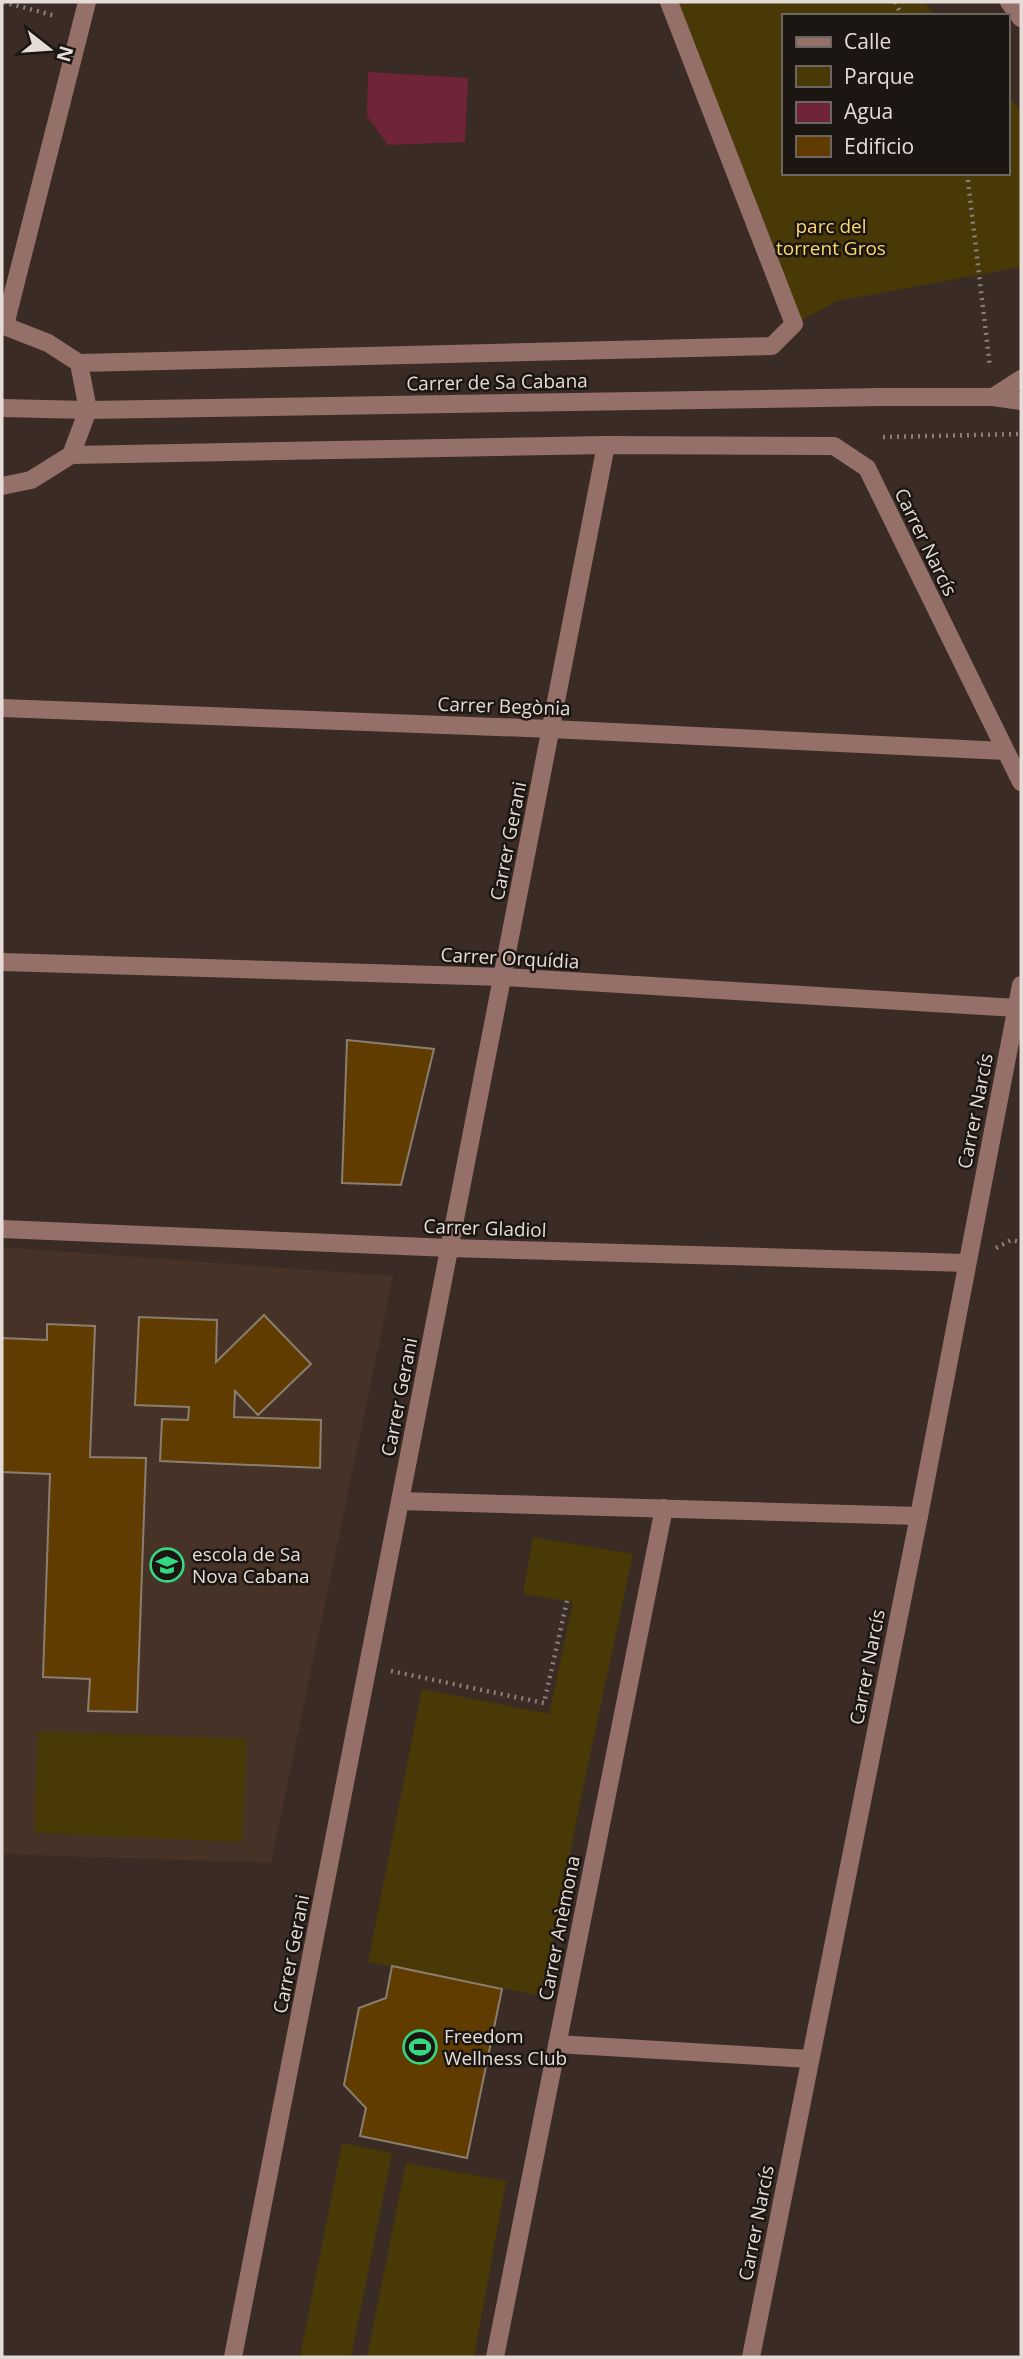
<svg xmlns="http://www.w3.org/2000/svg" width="1023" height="2359" font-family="'Open Sans',sans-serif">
<rect width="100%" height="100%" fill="#3a2c24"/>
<!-- built -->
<polygon fill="#473228" points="2,1247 393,1276 271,1863 2,1854"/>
<!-- green -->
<g fill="#483906">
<polygon points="669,2 924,2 936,16 783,16 783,173 1007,173 1007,94 1021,110 1021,267 837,301 794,324"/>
<polygon points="533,1537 633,1554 578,1812 543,1996 368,1962 422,1689 549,1714 573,1602 523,1594"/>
<polygon points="38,1731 247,1739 242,1842 34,1833"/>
<polygon points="342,2143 392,2153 351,2357 300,2357"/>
<polygon points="406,2163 506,2181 474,2357 367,2357"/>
</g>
<!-- water -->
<polygon fill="#702437" points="368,72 468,78 465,142 388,145 367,116"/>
<!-- building -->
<g fill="#613c00" stroke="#8a7e70" stroke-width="2">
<polygon points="347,1040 434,1049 401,1185 342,1183"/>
<polygon points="264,1315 311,1364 258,1415 235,1391 234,1417 321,1420 320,1468 160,1461 162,1419 188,1420 189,1407 135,1405 139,1317 217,1320 216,1362"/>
<polygon points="47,1324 95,1326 90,1457 146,1458 137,1712 88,1711 90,1679 43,1677 50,1474 2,1472 2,1338 47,1340"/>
<polygon points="392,1966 502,1989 467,2158 360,2136 366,2108 344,2085 359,2008 386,1998"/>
</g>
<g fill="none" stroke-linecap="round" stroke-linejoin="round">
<!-- path -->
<g stroke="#8b7f79" stroke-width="4.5" stroke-dasharray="2 5" stroke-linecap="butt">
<polyline points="3,2 56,16"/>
<polyline points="895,2 902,16"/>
<polyline points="967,173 990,367"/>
<polyline points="883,437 1021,434"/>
<polyline points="996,1248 1011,1240 1021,1242"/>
<polyline points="391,1671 544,1703 567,1601"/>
</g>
<!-- minor -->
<g stroke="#957069" stroke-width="18">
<polyline points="1009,2 1021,18"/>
<polyline points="2,325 48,343 79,363 88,410 71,455 31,480 2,486"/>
<polyline points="5,325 87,2"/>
<polyline points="79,363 772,346 794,324 669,2"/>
<polyline points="993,397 1021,379"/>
<polyline points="2,408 88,410 881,397 993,397 1021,401"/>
<polyline points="71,455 606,445 834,446 867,468 1021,782"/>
<polyline points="2,708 551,729 1005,751"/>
<polyline points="2,962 503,977 1017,1008"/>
<polyline points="2,1229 450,1248 967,1263"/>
<polyline points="400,1501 919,1516"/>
<polyline points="557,2044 809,2059"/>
<polyline points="233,2357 606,445"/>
<polyline points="495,2357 664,1508"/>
<polyline points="751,2357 919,1516 1021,985"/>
</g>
</g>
<!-- icons -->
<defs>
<symbol id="school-ring" viewBox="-11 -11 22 22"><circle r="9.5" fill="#1c1612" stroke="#36d881" stroke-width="1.5"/><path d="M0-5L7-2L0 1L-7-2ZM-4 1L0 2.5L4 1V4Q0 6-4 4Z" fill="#36d881"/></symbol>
<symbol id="stadium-ring" viewBox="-11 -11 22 22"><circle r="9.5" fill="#1c1612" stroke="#36d881" stroke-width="1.5"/><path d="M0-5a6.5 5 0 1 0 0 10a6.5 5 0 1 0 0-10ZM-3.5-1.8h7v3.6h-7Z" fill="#36d881"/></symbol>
</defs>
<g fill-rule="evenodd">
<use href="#school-ring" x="148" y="1546" width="38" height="38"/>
<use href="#stadium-ring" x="401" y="2028" width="38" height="38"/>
</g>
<g text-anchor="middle" stroke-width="5" stroke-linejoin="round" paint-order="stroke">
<!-- park labels -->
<g font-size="19" fill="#fcd866" stroke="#1c1612">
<text x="831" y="233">parc del<tspan x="831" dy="22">torrent Gros</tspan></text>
</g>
<!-- street labels -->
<g font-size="19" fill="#e6dcd7" stroke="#1c1612">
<text transform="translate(497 382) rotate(-1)" y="7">Carrer de Sa Cabana</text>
<text transform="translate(926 542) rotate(64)" y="7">Carrer Narcís</text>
<text transform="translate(504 706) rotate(2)" y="7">Carrer Begònia</text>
<text transform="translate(508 841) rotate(-79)" y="7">Carrer Gerani</text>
<text transform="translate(510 958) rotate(3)" y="7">Carrer Orquídia</text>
<text transform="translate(975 1111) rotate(-79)" y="7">Carrer Narcís</text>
<text transform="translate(485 1228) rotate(2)" y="7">Carrer Gladiol</text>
<text transform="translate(399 1397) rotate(-79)" y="7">Carrer Gerani</text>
<text transform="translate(867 1667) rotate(-79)" y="7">Carrer Narcís</text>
<text transform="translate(559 1928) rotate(-79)" y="7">Carrer Anèmona</text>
<text transform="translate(291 1954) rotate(-79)" y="7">Carrer Gerani</text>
<text transform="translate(756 2223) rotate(-79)" y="7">Carrer Narcís</text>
</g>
<!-- poi labels -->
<g font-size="19" fill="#e6dcd7" stroke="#1c1612" text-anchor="start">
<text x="192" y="1561">escola de Sa<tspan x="192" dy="22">Nova Cabana</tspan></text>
<text x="444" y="2043">Freedom<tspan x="444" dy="22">Wellness Club</tspan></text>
</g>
</g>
<!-- border -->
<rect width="1023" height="2359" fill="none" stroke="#e6dcd7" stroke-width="7"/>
<!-- legend -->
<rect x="782" y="14" width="228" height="161" fill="#1c1612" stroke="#6d6561" stroke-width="2"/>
<rect x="796" y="37" width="35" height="10" fill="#957069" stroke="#6d6561" stroke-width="2"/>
<text x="844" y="49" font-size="21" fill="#e6dcd7">Calle</text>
<rect x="796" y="66" width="35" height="21" fill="#483906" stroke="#6d6561" stroke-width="2"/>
<text x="844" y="84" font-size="21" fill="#e6dcd7">Parque</text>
<rect x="796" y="102" width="35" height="21" fill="#702437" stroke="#6d6561" stroke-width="2"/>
<text x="844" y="119" font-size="21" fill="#e6dcd7">Agua</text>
<rect x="796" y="136" width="35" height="21" fill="#613c00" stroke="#6d6561" stroke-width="2"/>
<text x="844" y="154" font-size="21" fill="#e6dcd7">Edificio</text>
<!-- north arrow -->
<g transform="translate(49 49) rotate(107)" stroke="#1c1612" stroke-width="5" paint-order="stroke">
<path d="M0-5L12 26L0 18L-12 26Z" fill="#e6dcd7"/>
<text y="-10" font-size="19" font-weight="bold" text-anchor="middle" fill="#e6dcd7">N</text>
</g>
</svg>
